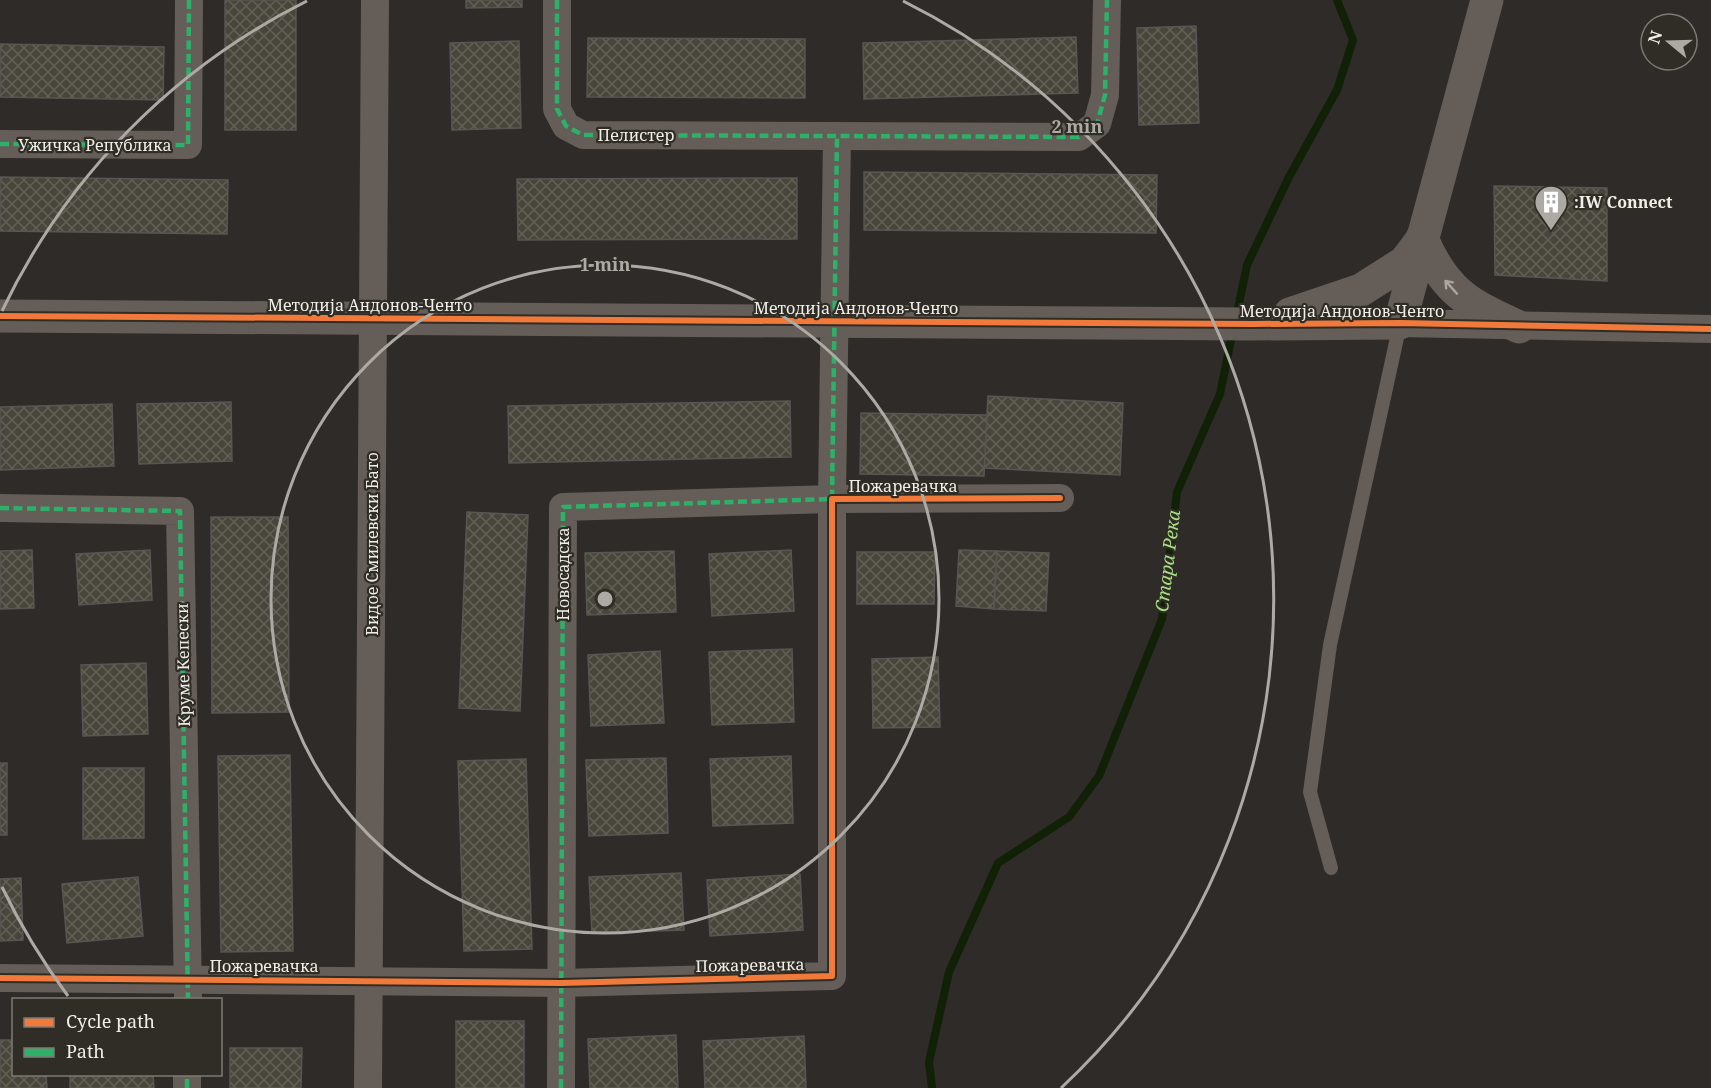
<svg xmlns="http://www.w3.org/2000/svg" width="1711" height="1088" font-family="'Noto Serif',serif">
<defs>
<pattern id="building-cross-hatch" width="8" height="8" patternUnits="userSpaceOnUse" patternTransform="scale(1.5)"><rect width="8" height="8" fill="#48463a"/><path d="M0 0l8 8M0 8l8-8" fill="none" stroke="#636157"/></pattern>
</defs>
<rect width="100%" height="100%" fill="#2e2b28"/>
<g fill="none" stroke-linecap="round" stroke-linejoin="round">
<!-- stream -->
<g stroke="#102105" stroke-width="8">
<polyline points="1236,318 1247,265 1289,177 1337,90 1353,40 1337,0"/>
<polyline points="932,1088 929,1062 949,972 998,863 1069,817 1099,776 1162,619 1177,492 1220,394 1233,330"/>
</g>
</g>
<!-- building -->
<g fill="url(#building-cross-hatch)" stroke="#575653" stroke-width="1.5">
<rect x="225" y="0" width="71" height="130"/>
<polygon points="466,0 522,0 522,7 466,8"/>
<polygon points="1196,26 1199,123 1139,125 1137,28"/>
<polygon points="1076,37 1078,93 864,99 863,43"/>
<polygon points="588,38 805,39 805,98 587,97"/>
<polygon points="519,41 521,128 452,130 450,43"/>
<polygon points="0,44 164,47 163,100 0,97"/>
<polygon points="864,172 1157,175 1156,233 864,230"/>
<polygon points="0,177 228,180 227,234 0,231"/>
<polygon points="797,178 797,239 518,240 517,179"/>
<polygon points="1494,186 1607,188 1607,281 1495,275"/>
<polygon points="988,396 1123,403 1120,475 984,468"/>
<polygon points="790,401 791,457 509,463 508,406"/>
<polygon points="231,402 232,461 139,464 137,404"/>
<polygon points="112,404 114,466 0,470 0,407"/>
<polygon points="861,413 987,415 984,476 860,474"/>
<polygon points="467,512 528,515 520,711 459,708"/>
<polygon points="211,517 288,517 289,712 212,713"/>
<polygon points="32,550 34,608 0,609 0,551"/>
<polygon points="150,550 152,600 79,605 76,554"/>
<polygon points="791,550 794,611 712,616 709,554"/>
<polygon points="959,550 997,551 994,609 956,606"/>
<polygon points="674,551 676,612 587,615 585,553"/>
<polygon points="997,551 1049,553 1046,611 994,609"/>
<polygon points="857,552 935,552 934,604 857,604"/>
<polygon points="792,649 794,722 712,725 709,652"/>
<polygon points="660,651 664,723 591,726 588,655"/>
<polygon points="938,657 940,727 873,728 872,659"/>
<polygon points="146,663 148,734 83,736 81,665"/>
<polygon points="290,755 293,951 221,952 218,756"/>
<polygon points="791,756 793,823 713,826 710,759"/>
<polygon points="666,758 668,833 589,836 586,760"/>
<polygon points="526,759 532,949 464,951 458,761"/>
<rect x="0" y="763" width="7" height="72"/>
<polygon points="83,768 144,768 144,838 83,839"/>
<polygon points="681,873 684,930 592,933 589,877"/>
<polygon points="800,874 803,930 710,936 707,880"/>
<polygon points="138,877 143,936 67,943 62,884"/>
<polygon points="21,878 23,940 0,941 0,879"/>
<rect x="456" y="1021" width="68" height="67"/>
<polygon points="676,1035 678,1088 590,1088 588,1039"/>
<polygon points="804,1036 806,1088 705,1088 703,1041"/>
<polygon points="0,1040 14,1040 14,1074 46,1074 47,1088 0,1088"/>
<polygon points="230,1048 302,1048 301,1088 230,1088"/>
<polygon points="70,1074 153,1074 154,1088 70,1088"/>
</g>
<g fill="none" stroke-linecap="round" stroke-linejoin="round">
<!-- service -->
<polyline stroke="#655d57" stroke-width="14" points="1331,868 1310,792 1330,645 1400,324"/>
<!-- minor -->
<g stroke="#655d57" stroke-width="28">
<polyline points="557,0 557,109 566,126 583,135 1079,137 1097,124 1105,95 1107,0"/>
<polyline points="0,144 188,145 189,0"/>
<polyline points="1400,323 1711,329"/>
<polyline points="0,508 180,511 188,998"/>
<polyline points="0,978 561,983 832,976 832,499 1060,498"/>
<polyline points="187,1088 187,1074"/>
<polyline points="368,1088 375,0"/>
<polyline points="561,1088 563,507 832,499 837,136"/>
</g>
<!-- tertiary -->
<g stroke="#655d57" stroke-width="33">
<path d="M1422,238c22,53 46,66 97,89"/>
<polyline points="1290,314 1361,290 1405,262 1420,242"/>
<polyline points="0,316 1253,324 1400,323 1487,0"/>
</g>
<!-- quiet -->
<g stroke="#2db169" stroke-width="4.5" stroke-dasharray="9 4.5" stroke-linecap="butt">
<polyline points="557,0 557,109 566,126 583,135 1079,137 1097,124 1105,95 1107,0"/>
<polyline points="0,144 188,145 189,0"/>
<polyline points="0,508 180,511 188,1000"/>
<polyline points="187,1088 187,1074"/>
<polyline points="561,1088 563,507 832,499 837,136"/>
</g>
<defs>
<g id="cycleway">
<polyline points="0,316 1253,324 1400,323 1711,329"/>
<polyline points="0,978 561,983 832,976 832,499 1060,498"/>
</g>
</defs>
<!-- cycleway casing -->
<use href="#cycleway" stroke="#302c26" stroke-width="10"/>
<!-- cycleway -->
<use href="#cycleway" stroke="#f17a3a" stroke-width="6"/>
</g>
<!-- one-way arrows -->
<defs><path id="oneway-shaft" d="M-6 0H5M1.5-3L5.5 0L1.5 3" fill="none" stroke-width="1.6" stroke-linecap="round" stroke-linejoin="round" transform="scale(1.5)"/></defs>
<use stroke="#aba6a0" href="#oneway-shaft" transform="translate(1451 287) rotate(-132)"/>
<!-- distance rings -->
<g fill="none" stroke="#adaaa6" stroke-width="3">
<circle cx="605" cy="599" r="334"/>
<path d="M68 996A668 668 0 0 1 2 887M2 311A668 668 0 0 1 307 1M903 1A668 668 0 0 1 1061 1088"/>
</g>
<!-- icons -->
<defs>
<symbol id="building-pin" viewBox="-11 -11 22 30"><path d="M0 17L-7.5 6A9.5 9.5 0 1 1 7.5 6Z" fill="#adaaa6" stroke="#302c26"/><path d="M-4-6H4V6H1V3H-1V6H-4ZM-2.5-4.3h1.7v1.8h-1.7ZM.8-4.3h1.7v1.8H.8ZM-2.5-1h1.7V.8h-1.7ZM.8-1h1.7V.8H.8Z" fill="#fff"/></symbol>
</defs>
<g fill-rule="evenodd">
<use href="#building-pin" x="1532" y="183" width="38" height="52"/>
</g>
<g text-anchor="middle" stroke-width="4.5" stroke-linejoin="round" paint-order="stroke">
<!-- street labels -->
<g font-size="16" fill="#f1eeea" stroke="#302c26">
<text x="636" y="141">Пелистер</text>
<text x="95" y="151">Ужичка Република</text>
<text x="370" y="311">Методија Андонов-Ченто</text>
<text x="856" y="314">Методија Андонов-Ченто</text>
<text x="1342" y="317">Методија Андонов-Ченто</text>
<text x="903" y="492">Пожаревачка</text>
<text transform="translate(372 544) rotate(-90)" y="6">Видое Смилевски Бато</text>
<text transform="translate(563 574) rotate(-90)" y="6">Новосадска</text>
<text transform="translate(183 665) rotate(-91)" y="6">Круме Кепески</text>
<text transform="translate(750 965) rotate(-1)" y="6">Пожаревачка</text>
<text x="264" y="972">Пожаревачка</text>
</g>
<!-- poi labels -->
<g font-size="16" font-weight="bold" fill="#f1eeea" stroke="#302c26" text-anchor="start">
<text x="1574" y="208">:IW Connect</text>
</g>
<!-- water labels -->
<g font-size="18" font-style="italic" fill="#a7dd85" stroke="#302c26">
<text transform="translate(1168 561) rotate(-83)" y="6">Стара Река</text>
</g>
</g>
<circle cx="605" cy="599" r="9" fill="#adaaa6" stroke="#302c26" stroke-width="3"/>
<g font-size="18" text-anchor="middle" font-weight="bold" fill="#adaaa6" stroke="#302c26" stroke-width="4.5" stroke-linejoin="round" paint-order="stroke">
<text x="1077" y="133">2 min</text>
<text x="605" y="271">1 min</text>
</g>
<!-- legend -->
<rect x="12" y="998" width="210" height="78" fill="#302c26" stroke="#7d7a74" stroke-width="1.5"/>
<rect x="24" y="1018" width="30" height="9" fill="#f17a3a" stroke="#7d7a74" stroke-width="1.5"/>
<text x="66" y="1028" font-size="18" fill="#f1eeea">Cycle path</text>
<rect x="24" y="1048" width="30" height="9" fill="#2db169" stroke="#7d7a74" stroke-width="1.5"/>
<text x="66" y="1058" font-size="18" fill="#f1eeea">Path</text>
<!-- north arrow -->
<g transform="translate(1669 42) rotate(289)"><circle r="28" fill="#302c26" stroke="#7d7a74" stroke-width="1.5"/>
<path d="M0-4.5L10 22L0 15L-10 22Z" fill="#adaaa6"/>
<text y="-9" font-size="16" font-weight="bold" text-anchor="middle" fill="#f1eeea">N</text>
</g>
</svg>
